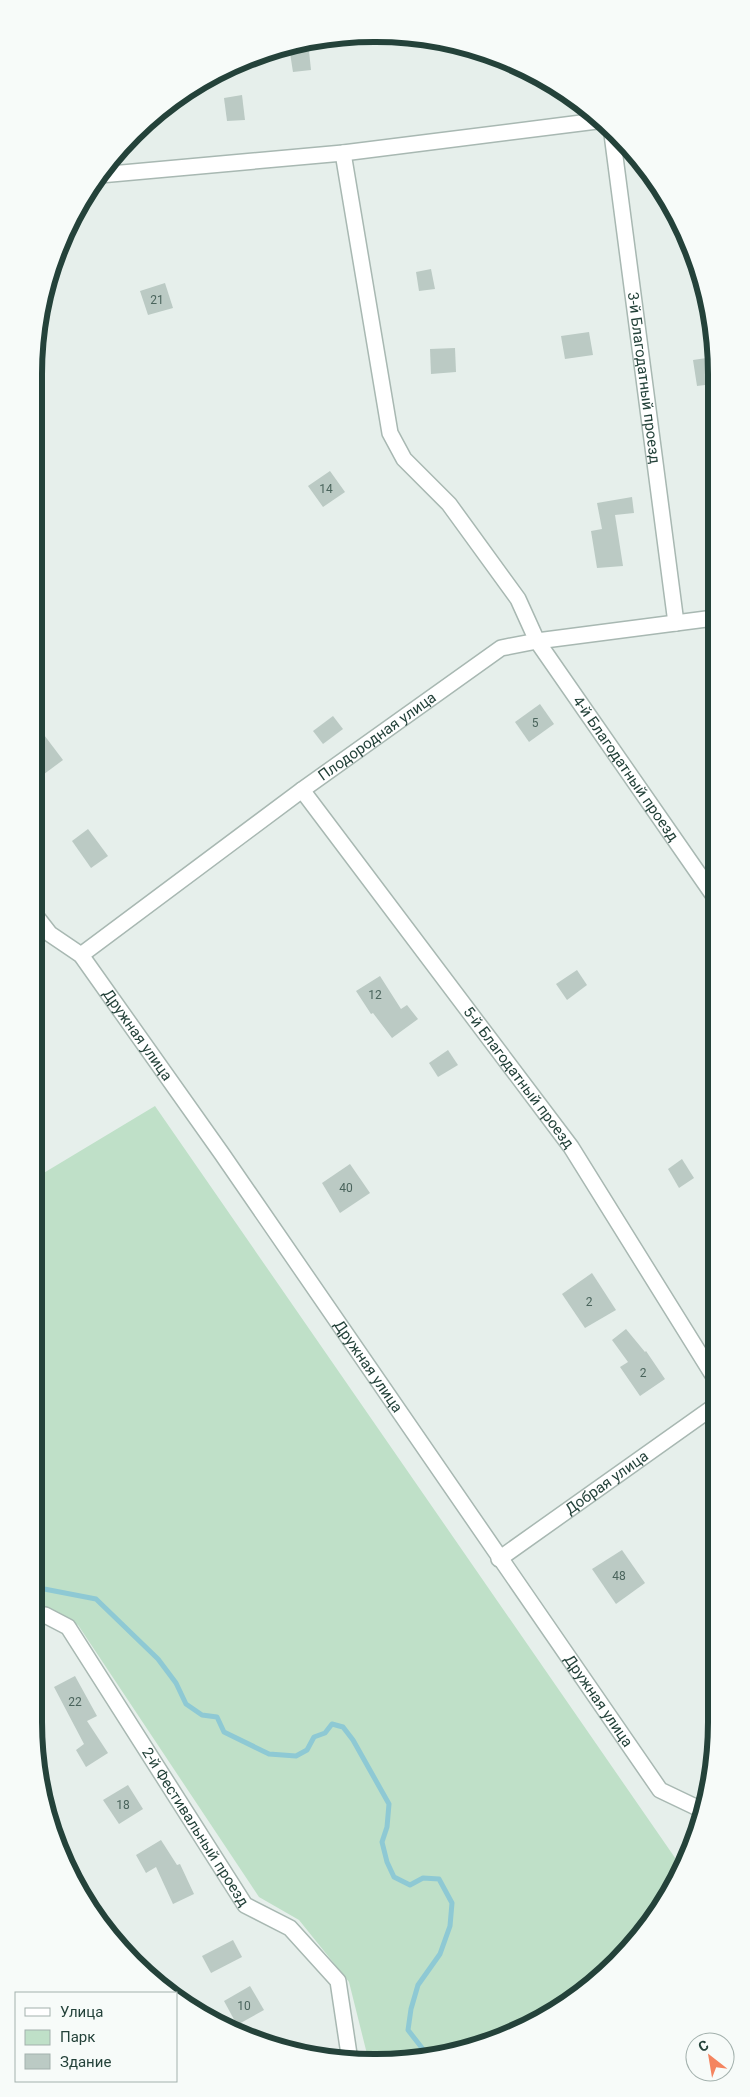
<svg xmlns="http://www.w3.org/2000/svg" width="750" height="2097" font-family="Roboto,sans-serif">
<rect width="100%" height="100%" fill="#e6efeb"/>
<!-- green -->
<polygon fill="#bfe0c8" points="155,1106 680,1865 659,1912 616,1963 565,2006 463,2052 397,2063 369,2062 349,1982 299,1920 259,1897 78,1625 45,1608 39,1609 37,1177"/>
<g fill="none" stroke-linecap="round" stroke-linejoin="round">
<!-- stream -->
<polyline stroke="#8ec9d4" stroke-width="5" points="39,1588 96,1599 158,1659 176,1683 186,1704 202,1715 217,1717 224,1732 269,1754 296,1756 307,1750 314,1737 325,1733 332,1724 343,1727 353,1740 389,1804 387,1827 382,1842 387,1862 394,1877 410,1885 423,1878 439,1879 452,1903 450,1926 440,1954 418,1985 411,2009 408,2030 429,2057"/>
</g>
<!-- building -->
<g fill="#bbcac4">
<polygon points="309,51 311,70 293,72 290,53"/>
<polygon points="242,95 245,120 227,121 224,98"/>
<polygon points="431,269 435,289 419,291 416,272"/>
<polygon points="165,283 173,308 148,315 140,291"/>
<polygon points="589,332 593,355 565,359 561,336"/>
<polygon points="455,348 456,372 431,374 430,349"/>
<polygon points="713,357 713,384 697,386 693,360"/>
<polygon points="330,471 345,492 323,507 308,486"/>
<polygon points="632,497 634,513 615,515 623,566 597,568 591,531 602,529 597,503"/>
<polygon points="540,704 554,724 529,742 515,722"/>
<polygon points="333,716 343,729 323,744 313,731"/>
<polygon points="35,723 63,760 36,780 35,745"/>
<polygon points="88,829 108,856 91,868 72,841"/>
<polygon points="577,970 587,985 567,1000 556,984"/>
<polygon points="380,976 401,1009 407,1005 418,1019 392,1038 373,1013 371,1014 356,991"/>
<polygon points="448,1050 458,1065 438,1077 429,1063"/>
<polygon points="682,1159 694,1178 679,1188 668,1169"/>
<polygon points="350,1164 370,1193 340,1213 322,1183"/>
<polygon points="592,1273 616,1310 585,1328 562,1294"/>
<polygon points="626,1329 645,1352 646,1351 665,1379 640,1396 620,1367 628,1362 612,1340"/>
<polygon points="622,1550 645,1583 616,1604 592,1569"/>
<polygon points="75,1676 97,1716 87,1721 108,1753 86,1767 76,1750 84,1744 54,1687"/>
<polygon points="128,1785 143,1809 119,1824 103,1800"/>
<polygon points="161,1840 177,1865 180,1864 194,1894 173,1904 156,1867 146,1873 136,1855"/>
<polygon points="233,1940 242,1957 211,1973 202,1956"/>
<polygon points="250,1986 264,2010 237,2025 224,2001"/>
</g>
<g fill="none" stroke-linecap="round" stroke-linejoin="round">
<defs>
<g id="minor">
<path id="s1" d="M612,134l64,489"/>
<path id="s2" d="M343,153l47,280 14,26 45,45 69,95 19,42 177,255"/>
<polyline points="100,175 343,153 597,121"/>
<path id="s3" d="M302,790l269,357 145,233"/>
<path id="s4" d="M36,916l14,18 31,21 141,199 438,636 44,21"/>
<path id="s5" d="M81,955l221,-165 199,-142 36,-7 177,-23"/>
<path id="s6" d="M499,1559l217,-154"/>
<path id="s7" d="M39,1615h6l23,12 177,278 45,23 48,53 12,80"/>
</g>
</defs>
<!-- minor casing -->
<use href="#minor" stroke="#a8b8b2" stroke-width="18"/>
<!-- minor -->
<use href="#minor" stroke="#fff" stroke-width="15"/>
</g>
<g text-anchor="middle" stroke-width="5" stroke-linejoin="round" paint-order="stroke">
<!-- number labels -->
<g font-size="12" fill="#4a645c">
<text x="157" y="304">21</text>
<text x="326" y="493">14</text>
<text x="535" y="727">5</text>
<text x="375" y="999">12</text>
<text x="346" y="1192">40</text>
<text x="589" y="1306">2</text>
<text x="643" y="1377">2</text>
<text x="619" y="1580">48</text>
<text x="75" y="1706">22</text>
<text x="123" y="1809">18</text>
<text x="244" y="2010">10</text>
</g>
<!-- street labels -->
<g font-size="15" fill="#24423a" stroke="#f7fbf9">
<text dy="5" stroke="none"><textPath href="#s1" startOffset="246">3-й Благодатный проезд</textPath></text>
<text dy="5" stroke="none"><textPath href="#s5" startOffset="368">Плодородная улица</textPath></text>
<text dy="5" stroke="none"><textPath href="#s2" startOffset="696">4-й Благодатный проезд</textPath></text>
<text dy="5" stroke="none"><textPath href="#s4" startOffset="158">Дружная улица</textPath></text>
<text dy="5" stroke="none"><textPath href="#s3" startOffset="360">5-й Благодатный проезд</textPath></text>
<text dy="5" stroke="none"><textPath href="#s4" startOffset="562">Дружная улица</textPath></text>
<text dy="5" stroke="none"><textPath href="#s6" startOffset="132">Добрая улица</textPath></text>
<text dy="5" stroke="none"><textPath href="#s4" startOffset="968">Дружная улица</textPath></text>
<text dy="5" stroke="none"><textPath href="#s7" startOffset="269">2-й Фестивальный проезд</textPath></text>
</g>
</g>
<!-- crop -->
<path d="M0 0H750V2097H0ZM374 42H376A332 332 0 0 1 708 374V1722A332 332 0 0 1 376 2054H374A332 332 0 0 1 42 1722V374A332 332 0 0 1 374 42Z" fill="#f7fbf9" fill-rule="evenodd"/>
<path fill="none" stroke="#24423a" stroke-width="6" d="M374 42H376A332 332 0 0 1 708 374V1722A332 332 0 0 1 376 2054H374A332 332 0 0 1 42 1722V374A332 332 0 0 1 374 42Z"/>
<!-- legend -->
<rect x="15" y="1992" width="162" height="90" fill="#f7fbf9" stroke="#a3b1ad"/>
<rect x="25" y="2008" width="25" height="8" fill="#ffffff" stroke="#a3b1ad"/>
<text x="60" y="2017" font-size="15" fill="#24423a">Улица</text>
<rect x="25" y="2030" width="25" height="15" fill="#bfe0c8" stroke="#a3b1ad"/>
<text x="60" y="2042" font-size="15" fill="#24423a">Парк</text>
<rect x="25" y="2054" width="25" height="15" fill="#bbcac4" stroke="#a3b1ad"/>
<text x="60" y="2067" font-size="15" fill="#24423a">Здание</text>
<!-- north arrow -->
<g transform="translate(710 2057) rotate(329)"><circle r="24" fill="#f7fbf9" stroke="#a3b1ad"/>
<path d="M0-4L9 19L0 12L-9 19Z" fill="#f4845f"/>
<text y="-8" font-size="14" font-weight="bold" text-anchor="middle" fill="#24423a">С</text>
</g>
</svg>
